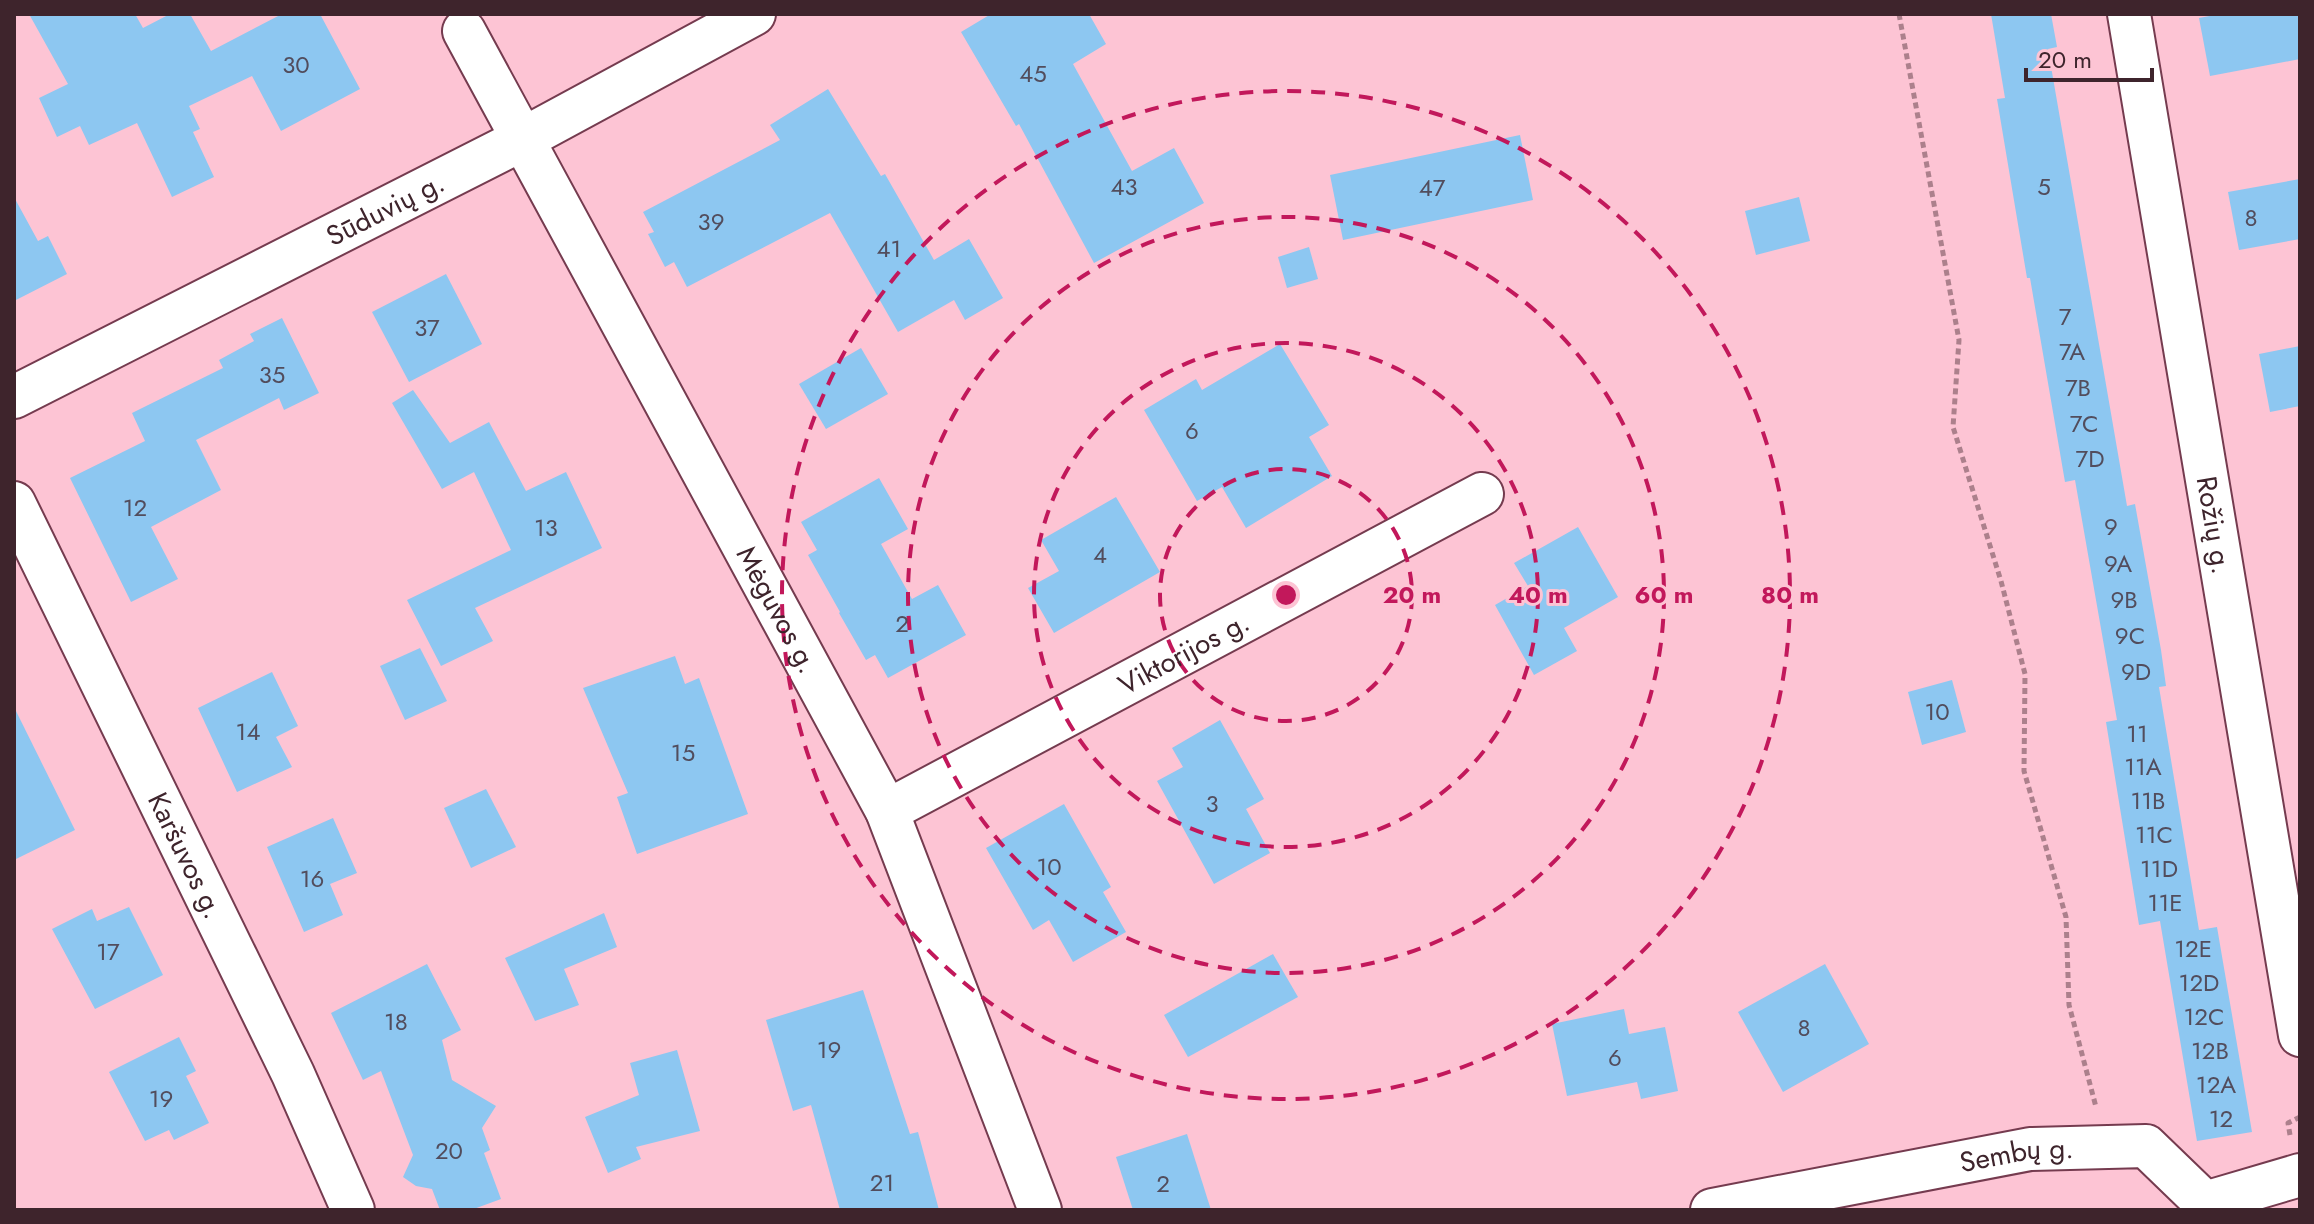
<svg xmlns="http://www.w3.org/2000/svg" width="2314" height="1224" font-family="Jost,sans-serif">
<rect width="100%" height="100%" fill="#fdc4d4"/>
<!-- building -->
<g fill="#8dc7f1">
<polygon points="29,14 135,14 143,28 170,14 190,14 211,51 282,14 320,14 360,89 281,131 252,76 189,106 200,129 193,132 214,177 172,197 137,123 89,145 80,126 57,137 39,98 68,84"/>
<polygon points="991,14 1089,14 1106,44 1073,64 1132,171 1174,148 1204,203 1094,263 1019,124 1016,126 961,32"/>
<polygon points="1991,14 2051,14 2057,47 2048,49 2127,506 2135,504 2161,650 2166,686 2159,687 2199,930 2217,927 2252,1132 2197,1141 2160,921 2139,925 2106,722 2117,720 2075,480 2065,482 2030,278 2027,278 1997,99 2005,98"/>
<polygon points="2220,14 2300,14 2300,59 2210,76 2199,18"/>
<polygon points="828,89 881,176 885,174 934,260 969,239 1003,298 965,320 954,300 898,332 830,213 687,287 674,262 665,267 648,234 654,232 643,212 780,140 770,125"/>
<polygon points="1520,135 1533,200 1343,240 1330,175"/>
<polygon points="2300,179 2300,239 2239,250 2228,192"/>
<polygon points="14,197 38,241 48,236 67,274 14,301"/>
<polygon points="1799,197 1810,241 1756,255 1745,211"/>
<polygon points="1309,247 1318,279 1287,288 1278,257"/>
<polygon points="446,274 482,344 409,382 372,312"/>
<polygon points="282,318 319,393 284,410 279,398 196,440 221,490 151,527 178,579 131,602 70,478 145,441 132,413 223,368 219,360 254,341 250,334"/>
<polygon points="1280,344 1329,425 1309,437 1332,476 1246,528 1222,487 1197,501 1144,410 1196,379 1202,390"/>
<polygon points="2300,346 2300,406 2270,412 2259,354"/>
<polygon points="861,348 888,394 826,429 799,384"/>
<polygon points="413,390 450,443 489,422 526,491 566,472 602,548 475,608 493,641 441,666 407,600 511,550 474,472 442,489 392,403"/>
<polygon points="879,478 908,529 881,544 912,599 938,585 966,635 888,678 875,655 866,660 839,613 840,612 808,555 817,550 801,522"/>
<polygon points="1116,497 1160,572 1054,633 1028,588 1059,571 1041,540"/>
<polygon points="1578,527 1618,597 1564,628 1577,651 1534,675 1495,605 1528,586 1514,563"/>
<polygon points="420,648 447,701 405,720 380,666"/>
<polygon points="675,656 685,684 699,678 748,814 637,854 617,797 628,793 583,688"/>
<polygon points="272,672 298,726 276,737 292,767 237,792 198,708"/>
<polygon points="1952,680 1966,732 1922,745 1908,692"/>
<polygon points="14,707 75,830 14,860"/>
<polygon points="1220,720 1264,799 1246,809 1270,853 1214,884 1157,781 1183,767 1172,748"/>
<polygon points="486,789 516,847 471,868 444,808"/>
<polygon points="1064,804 1111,887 1103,892 1126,932 1073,962 1049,920 1033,930 986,848"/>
<polygon points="333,818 357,873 330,884 343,915 304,932 267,847"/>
<polygon points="129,907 163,975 95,1009 52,929 92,909 97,921"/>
<polygon points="604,913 617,947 564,969 579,1005 535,1021 505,958"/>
<polygon points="1273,954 1298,997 1188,1057 1164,1015"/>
<polygon points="427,964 461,1030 442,1040 452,1080 496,1106 482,1128 490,1150 484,1153 501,1199 471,1210 440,1210 432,1189 416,1186 403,1177 413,1155 381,1071 363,1080 331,1013"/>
<polygon points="1825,964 1869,1044 1783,1092 1738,1012"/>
<polygon points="863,990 910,1134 918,1132 939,1210 840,1210 811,1105 793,1111 766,1020"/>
<polygon points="1624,1009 1629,1034 1665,1027 1678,1091 1641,1099 1637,1082 1567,1096 1552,1024"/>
<polygon points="179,1037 196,1071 186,1076 209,1123 174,1140 169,1130 145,1141 109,1072"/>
<polygon points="677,1050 700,1131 636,1147 641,1159 608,1173 585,1117 639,1095 630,1063"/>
<polygon points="1187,1134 1211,1210 1133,1210 1116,1157"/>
</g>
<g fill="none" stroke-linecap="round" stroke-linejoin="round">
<defs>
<g id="minor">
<path id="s1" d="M2129,14l171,1021"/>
<path id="s2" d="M464,31l423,780 153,399"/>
<path id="s3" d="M14,397l509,-258 231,-125"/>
<path id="s4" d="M14,503l279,571 60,136"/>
<path id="s5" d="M887,811l595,-317"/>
<path id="s6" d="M1712,1210l318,-61 116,-3 59,57 95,-28"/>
</g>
</defs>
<!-- minor casing -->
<use href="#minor" stroke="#753b4f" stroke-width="46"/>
<!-- path -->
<g stroke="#ac808c" stroke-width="5" stroke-dasharray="6 4" stroke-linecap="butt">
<polyline points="1899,14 1959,340 1953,427 2001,581 2025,674 2024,771 2066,917 2069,1005 2096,1107"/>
<polyline points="2290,1135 2288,1123 2300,1117"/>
</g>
<!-- minor -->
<use href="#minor" stroke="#fff" stroke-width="42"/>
</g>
<!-- distance rings -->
<g fill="none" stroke="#c2185b" stroke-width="4" stroke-dasharray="14 10">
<circle cx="1286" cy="595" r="126"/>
<circle cx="1286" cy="595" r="252"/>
<circle cx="1286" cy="595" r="378"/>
<circle cx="1286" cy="595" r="504"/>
</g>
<g text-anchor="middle" stroke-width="6" stroke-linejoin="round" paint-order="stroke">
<!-- number labels -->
<g font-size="24" fill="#524d5d">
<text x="296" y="73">30</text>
<text x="1033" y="82">45</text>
<text x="1124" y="195">43</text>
<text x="2044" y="195">5</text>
<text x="1432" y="196">47</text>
<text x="2251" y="226">8</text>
<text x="711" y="230">39</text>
<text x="889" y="257">41</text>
<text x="2065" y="325">7</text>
<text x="427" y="336">37</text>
<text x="2072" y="360">7A</text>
<text x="272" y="383">35</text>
<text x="2078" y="396">7B</text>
<text x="2084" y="432">7C</text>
<text x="1192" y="439">6</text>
<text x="2090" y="467">7D</text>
<text x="135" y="516">12</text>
<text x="2111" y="535">9</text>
<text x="546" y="536">13</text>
<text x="1100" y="563">4</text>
<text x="2118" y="572">9A</text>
<text x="2124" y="608">9B</text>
<text x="902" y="632">2</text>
<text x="2130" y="644">9C</text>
<text x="2136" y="680">9D</text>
<text x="1937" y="720">10</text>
<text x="248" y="740">14</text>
<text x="2137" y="742">11</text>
<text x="683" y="761">15</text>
<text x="2143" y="775">11A</text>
<text x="2148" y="809">11B</text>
<text x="1212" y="812">3</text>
<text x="2154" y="843">11C</text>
<text x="1049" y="875">10</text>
<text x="2159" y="877">11D</text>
<text x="312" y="887">16</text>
<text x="2165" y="911">11E</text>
<text x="2193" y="957">12E</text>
<text x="108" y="960">17</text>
<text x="2199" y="991">12D</text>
<text x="2204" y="1025">12C</text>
<text x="396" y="1030">18</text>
<text x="1804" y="1036">8</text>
<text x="829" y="1058">19</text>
<text x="2210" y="1059">12B</text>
<text x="1615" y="1066">6</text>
<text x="2216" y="1093">12A</text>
<text x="161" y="1107">19</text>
<text x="2221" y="1127">12</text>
<text x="449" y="1159">20</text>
<text x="882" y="1191">21</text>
<text x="1163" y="1192">2</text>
</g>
<!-- street labels -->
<g font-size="28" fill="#3e242c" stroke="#fdc4d4">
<text dy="10" stroke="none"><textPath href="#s3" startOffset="416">Sūduvių g.</textPath></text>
<text dy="10" stroke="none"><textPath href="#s1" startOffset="518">Rožių g.</textPath></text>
<text dy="10" stroke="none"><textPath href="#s2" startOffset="658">Mėguvos g.</textPath></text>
<text dy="10" stroke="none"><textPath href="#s5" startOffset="336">Viktorijos g.</textPath></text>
<text dy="10" stroke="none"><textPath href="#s4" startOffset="392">Karšuvos g.</textPath></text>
<text dy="10" stroke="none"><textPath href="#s6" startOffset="310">Sembų g.</textPath></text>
</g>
</g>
<circle cx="1286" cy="595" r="12" fill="#c2185b" stroke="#fdc4d4" stroke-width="4"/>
<g font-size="24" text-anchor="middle" font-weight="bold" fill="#c2185b" stroke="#fdc4d4" stroke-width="6" stroke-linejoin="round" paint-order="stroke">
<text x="1412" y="603">20 m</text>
<text x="1538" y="603">40 m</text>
<text x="1664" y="603">60 m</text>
<text x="1790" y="603">80 m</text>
</g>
<!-- border -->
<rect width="2314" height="1224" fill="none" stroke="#3e242c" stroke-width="32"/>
<!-- scale -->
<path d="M2026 68v12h126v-12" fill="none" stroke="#3e242c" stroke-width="4"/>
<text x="2038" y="68" font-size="24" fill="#3e242c" stroke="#fdc4d4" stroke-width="6" paint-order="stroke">20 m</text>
</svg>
